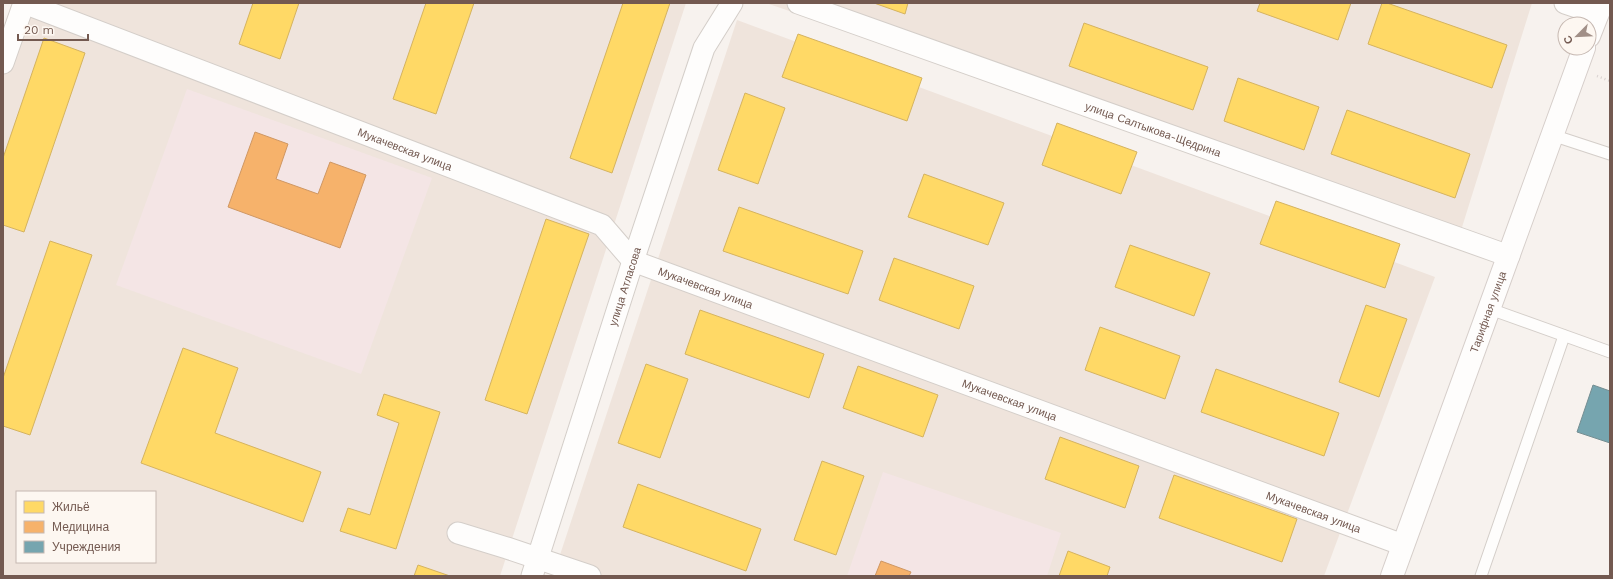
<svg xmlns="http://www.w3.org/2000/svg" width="1613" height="579" font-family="'Work Sans',sans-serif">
<rect width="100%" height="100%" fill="#f7f2ee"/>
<!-- residential -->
<g fill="#efe4dc" fill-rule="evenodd">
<path d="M16,3h670l-186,573h-497v-531zM17,492h138v70h-138z"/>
<polygon points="766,3 1532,3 1458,240"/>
<polygon points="737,20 1435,277 1324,576 553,576"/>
</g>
<!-- medical -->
<g fill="#f4e5e5">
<polygon points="187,89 432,178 361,374 116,285"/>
<polygon points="883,472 1061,533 1047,576 847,576"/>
</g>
<!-- homes -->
<g fill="#ffd966" stroke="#d5b35f">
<polygon points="253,3 299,3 280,59 239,44"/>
<polygon points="426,3 474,3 436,114 393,99"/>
<polygon points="623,3 670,3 612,173 570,158"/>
<polygon points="874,3 908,3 905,14"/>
<polygon points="1260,3 1351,3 1338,40 1257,11"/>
<polygon points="1382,3 1387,3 1507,45 1492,88 1368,44"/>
<polygon points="1084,23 1208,67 1193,110 1069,66"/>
<polygon points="798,34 922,78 907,121 782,77"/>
<polygon points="44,38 85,53 24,232 3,225 3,158"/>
<polygon points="1238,78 1319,107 1304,150 1224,121"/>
<polygon points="745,93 785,108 758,184 718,170"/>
<polygon points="1347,110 1470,154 1455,198 1331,154"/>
<polygon points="1057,123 1137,152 1121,194 1042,165"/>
<polygon points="924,174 1004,203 988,245 908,217"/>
<polygon points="1276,201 1400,244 1385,288 1260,244"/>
<polygon points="739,207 863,251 848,294 723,251"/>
<polygon points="546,219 589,234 527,414 485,400"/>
<polygon points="50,241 92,255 30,435 3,426 3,378"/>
<polygon points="1130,245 1210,273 1194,316 1115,287"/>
<polygon points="894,258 974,286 959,329 879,300"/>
<polygon points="1366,305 1407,319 1379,397 1339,382"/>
<polygon points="700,310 824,354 809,398 685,354"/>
<polygon points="1100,327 1180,356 1165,399 1085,370"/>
<polygon points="183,348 238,368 215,433 321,472 303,522 141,463"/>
<polygon points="646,364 688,379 660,458 618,443"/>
<polygon points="858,366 938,395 923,437 843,408"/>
<polygon points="1216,369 1339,413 1324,456 1201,412"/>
<polygon points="384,394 440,412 396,549 340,531 348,508 370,515 399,423 377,415"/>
<polygon points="1060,437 1139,466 1125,508 1045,479"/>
<polygon points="822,461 864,476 836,555 794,540"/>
<polygon points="1174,475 1297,519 1282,562 1159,518"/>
<polygon points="638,484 761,529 746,571 623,527"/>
<polygon points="1068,551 1110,567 1107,576 1059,576"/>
<polygon points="418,565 450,576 414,576"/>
</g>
<!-- health -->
<g fill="#f6b26b" stroke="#cf9763">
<polygon points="255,132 288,144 276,179 318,194 330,162 366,175 340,248 228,207"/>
<polygon points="881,561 911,572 909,576 875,576"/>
</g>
<!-- public -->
<polygon fill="#76a5af" stroke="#758e92" points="1593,385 1610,391 1610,443 1577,432"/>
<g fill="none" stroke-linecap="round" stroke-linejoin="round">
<defs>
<g id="lane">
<polyline points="1552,135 1610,154"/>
<polyline points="1490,309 1610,352"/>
<polyline points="1481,576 1564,336"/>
</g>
<g id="street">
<path id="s1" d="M24,3l578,222 31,36 770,284"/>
<path id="s2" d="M798,3l711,253"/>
<polyline points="1565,3 1598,14"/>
<polyline points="3,63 24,3"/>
<polyline points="458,533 507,548 590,576"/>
<path id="s3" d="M532,576l101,-315 71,-213 28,-45"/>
</g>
<g id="secondary">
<polyline points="1589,36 1602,3"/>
<path id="s4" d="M1392,576l192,-528"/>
</g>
</defs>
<!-- lane casing -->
<use href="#lane" stroke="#d4cec9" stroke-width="13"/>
<!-- street casing -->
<use href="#street" stroke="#d4cec9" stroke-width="23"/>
<!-- secondary casing -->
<use href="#secondary" stroke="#d6ceca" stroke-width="24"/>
<!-- path -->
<polyline stroke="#d9d2d0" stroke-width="2.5" stroke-dasharray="1 3" stroke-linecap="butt" points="1597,76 1610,81"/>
<!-- lane -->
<use href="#lane" stroke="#fefdfc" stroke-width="11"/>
<!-- street -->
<use href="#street" stroke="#fefdfc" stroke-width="21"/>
<!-- secondary -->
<use href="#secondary" stroke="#fefdfc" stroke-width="22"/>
</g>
<g text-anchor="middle" stroke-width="4" stroke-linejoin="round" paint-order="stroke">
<!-- street labels -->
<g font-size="11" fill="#735950" stroke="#fdf7f1">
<text dy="4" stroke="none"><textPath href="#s2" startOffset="377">улица Салтыкова-Щедрина</textPath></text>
<text dy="4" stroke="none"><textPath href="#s1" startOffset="408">Мукачевская улица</textPath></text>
<text dy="4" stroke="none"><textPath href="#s3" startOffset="304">улица Атласова</textPath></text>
<text dy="4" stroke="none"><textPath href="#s1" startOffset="744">Мукачевская улица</textPath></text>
<text dy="4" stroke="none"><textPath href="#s4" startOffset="281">Тарифная улица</textPath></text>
<text dy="4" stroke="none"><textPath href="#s1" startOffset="1068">Мукачевская улица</textPath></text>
<text dy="4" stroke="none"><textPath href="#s1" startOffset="1392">Мукачевская улица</textPath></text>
</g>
</g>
<!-- border -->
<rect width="1613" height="579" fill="none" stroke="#735950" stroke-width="8"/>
<!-- legend -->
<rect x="16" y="491" width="140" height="72" fill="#fdf7f1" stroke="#c6b8b1"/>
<rect x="24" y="501" width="20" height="12" fill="#ffd966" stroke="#c6b8b1"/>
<text x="52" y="511" font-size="12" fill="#735950">Жильё</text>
<rect x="24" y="521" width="20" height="12" fill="#f6b26b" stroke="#c6b8b1"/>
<text x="52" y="531" font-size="12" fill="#735950">Медицина</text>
<rect x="24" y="541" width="20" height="12" fill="#76a5af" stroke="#c6b8b1"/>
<text x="52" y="551" font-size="12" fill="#735950">Учреждения</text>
<!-- north arrow -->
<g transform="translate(1577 36) rotate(246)"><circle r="19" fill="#fdf7f1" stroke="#c6b8b1"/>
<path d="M0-3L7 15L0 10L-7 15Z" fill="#a18f87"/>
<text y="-6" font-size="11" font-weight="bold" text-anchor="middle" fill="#735950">С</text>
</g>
<!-- scale -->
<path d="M18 34v6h70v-6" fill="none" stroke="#735950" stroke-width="2"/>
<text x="24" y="34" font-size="12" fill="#735950" stroke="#fdf7f1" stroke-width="3" paint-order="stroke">20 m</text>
</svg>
